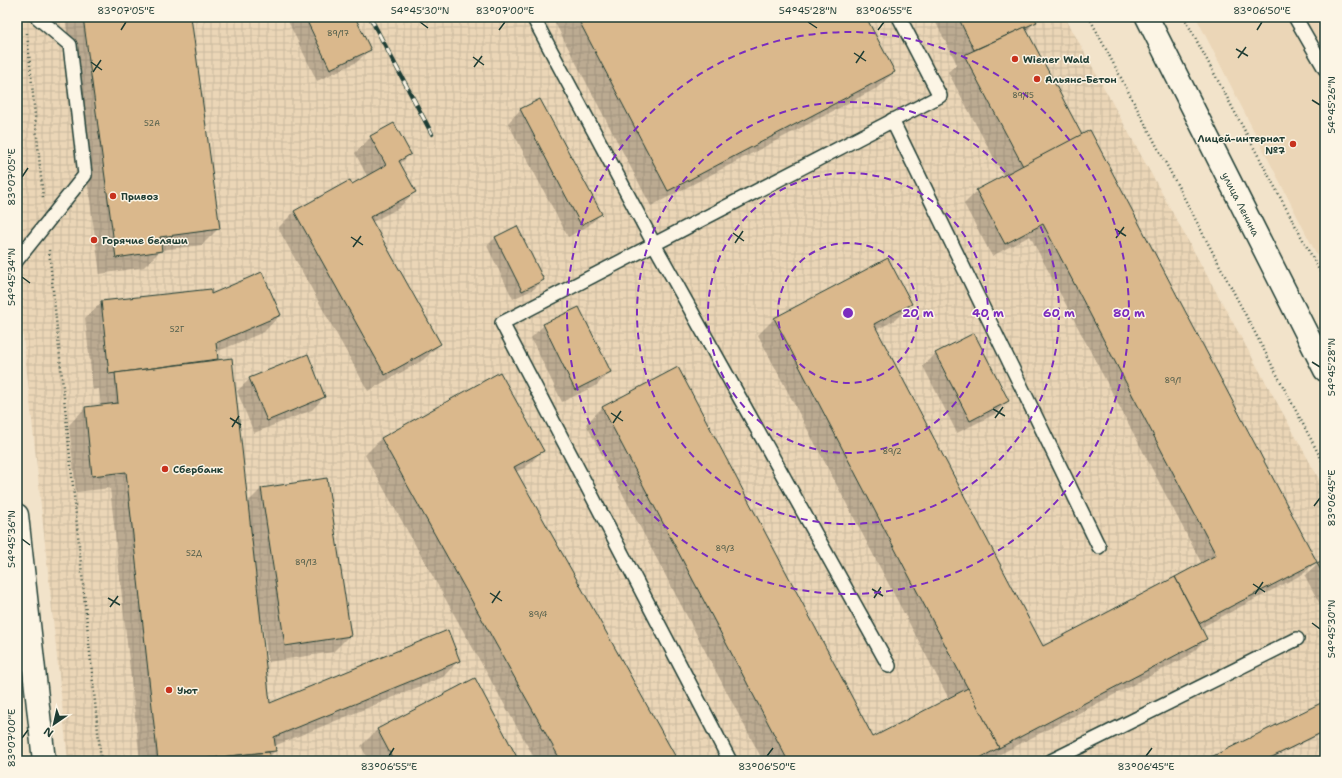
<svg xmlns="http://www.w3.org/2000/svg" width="1342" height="778" font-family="'Shantell Sans',sans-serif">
<defs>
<pattern id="industrial-grid" width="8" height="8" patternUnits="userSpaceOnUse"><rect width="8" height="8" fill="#ebd6b7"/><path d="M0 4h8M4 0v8" fill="none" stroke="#c9b99e"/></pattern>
</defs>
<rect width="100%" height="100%" fill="#f2e3ca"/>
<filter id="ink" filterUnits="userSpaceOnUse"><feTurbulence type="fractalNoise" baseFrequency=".025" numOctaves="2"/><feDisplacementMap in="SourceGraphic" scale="8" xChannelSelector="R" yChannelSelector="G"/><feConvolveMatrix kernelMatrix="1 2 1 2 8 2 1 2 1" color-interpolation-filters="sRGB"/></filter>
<g filter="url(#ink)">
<!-- built -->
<polygon fill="#ebd6b7" points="1196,17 1325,17 1325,271"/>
<!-- industrial -->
<polygon fill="url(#industrial-grid)" points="17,17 1065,17 1325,490 1325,761 68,761 17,278"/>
<!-- shadow -->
<g fill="#0003">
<polygon points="65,17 190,17 219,228 202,245 161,250 144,267 100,274"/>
<polygon points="286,17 354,17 370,49 357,62 317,81"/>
<polygon points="552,17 865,17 894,72 877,88 651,206"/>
<polygon points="933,17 1033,17 1035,22 1026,31 1081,136 1316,562 1303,574 1200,628 1206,639 1190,655 987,761 763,761 586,424 602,408 678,368 873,739 949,699 758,335 774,319 911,304 895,320 876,330 1042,647 1202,564 1030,236 992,256 964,204 977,191 1004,177 948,72 957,64"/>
<polygon points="540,100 601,214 588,226 568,237 508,123 520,110"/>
<polygon points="371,137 410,154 400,164 415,191 399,208 372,222 440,344 423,360 368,391 278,228 294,212 349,181 351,185 367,176 355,153"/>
<polygon points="495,238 543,280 534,289 513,299 487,246"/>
<polygon points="210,295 280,315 264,332 216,352 247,503 261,489 349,636 333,652 268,662 262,621 260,621 270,704 459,660 443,677 274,746 275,751 269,757 269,761 140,761 110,488 76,492 69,425 85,408 101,406 99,389 93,390 85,318 102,302"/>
<polygon points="578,308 609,372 597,385 562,402 531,338 544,325"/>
<polygon points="936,354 1008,401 995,414 957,433 923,366"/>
<polygon points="250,379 324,397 312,410 254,433 237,391"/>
<polygon points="382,438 542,451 526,467 516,472 677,761 536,761 365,455"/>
<polygon points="1325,560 1325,614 1305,576 1318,564"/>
<polygon points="474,679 518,761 369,761 361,746 377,730"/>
<polygon points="1325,703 1325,732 1266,761 1205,761"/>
</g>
<!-- building -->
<g fill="#dab88c" stroke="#1f3d34">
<polygon points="83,17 191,17 220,229 160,237 162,251 116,258"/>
<polygon points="305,17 355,17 371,50 330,69"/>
<polygon points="577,17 866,17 895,72 668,191"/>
<polygon points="958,17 1034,17 1037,22 974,50"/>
<polygon points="1025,27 1082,135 1023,166 964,55"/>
<polygon points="540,99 602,214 581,225 520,109"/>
<polygon points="394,123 411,154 399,161 416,192 370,217 441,344 385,375 294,211 350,180 352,184 386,165 370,136"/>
<polygon points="1090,130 1317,562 1199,623 1175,577 1216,555 1043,224 1005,244 976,190"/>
<polygon points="517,226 544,280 522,291 495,237"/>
<polygon points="888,258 912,304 874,324 1043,646 1175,577 1207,639 999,748 774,318"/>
<polygon points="262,272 281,315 216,343 218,359 109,374 101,301 211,289 211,294"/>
<polygon points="579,307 611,372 575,390 543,324"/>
<polygon points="974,333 1009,401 970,421 935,353"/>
<polygon points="308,354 325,397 267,421 249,378"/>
<polygon points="232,358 270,703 448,630 460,661 274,737 276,751 183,761 158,761 126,472 92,476 85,407 118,403 115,373"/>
<polygon points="678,367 873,737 968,688 999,748 974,761 788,761 602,407"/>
<polygon points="500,372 544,451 514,467 678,761 561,761 381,438"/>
<polygon points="327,478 351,636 285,646 261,488"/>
<polygon points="1325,559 1325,578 1317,563"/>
<polygon points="475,678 519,761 394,761 377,729"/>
<polygon points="1325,701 1325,731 1264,761 1203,761"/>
<polygon points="269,752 270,761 183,761"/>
</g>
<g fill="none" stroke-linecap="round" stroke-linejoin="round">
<defs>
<g id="service">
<polyline points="533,17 654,244 889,666"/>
<polyline points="1295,17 1325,69"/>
<polyline points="892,120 1099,547"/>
<polyline points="17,260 85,175 70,45 37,17"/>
<polyline points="730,761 502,323 940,96 899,17"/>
<polyline points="1051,761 1297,639"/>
</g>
<polyline id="secondary" points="1147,17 1325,370"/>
<polyline id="trunk" points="17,515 44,761"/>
</defs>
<!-- service casing -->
<use href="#service" stroke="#1f3d34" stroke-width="16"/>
<!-- secondary casing -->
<use href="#secondary" stroke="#1f3d34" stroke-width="25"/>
<!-- trunk casing -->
<use href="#trunk" stroke="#1f3d34" stroke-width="25"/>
<!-- path -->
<g stroke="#1f3d34" stroke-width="2.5" stroke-dasharray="1 3" stroke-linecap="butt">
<polyline points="1089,17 1325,466"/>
<polyline points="1184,17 1325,281"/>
<polyline points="27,33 43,198"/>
<polyline points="49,250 101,761"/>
</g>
<!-- service -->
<use href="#service" stroke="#fcf5e5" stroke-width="13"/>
<!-- secondary -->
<use href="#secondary" stroke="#fcf5e5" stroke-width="22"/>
<!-- trunk -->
<use href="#trunk" stroke="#fcf5e5" stroke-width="22"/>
<defs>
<polyline id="rail" points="370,17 432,134"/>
</defs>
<!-- rail casing -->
<use href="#rail" stroke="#1f3d34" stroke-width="4.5"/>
<!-- rail -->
<use href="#rail" stroke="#fcf5e5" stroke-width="3" stroke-dasharray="9" stroke-linecap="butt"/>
</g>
</g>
<!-- ticks -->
<path fill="none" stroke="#1f3d34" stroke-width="1.5" d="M420,22l8,6M808,22l9,6M121,30l5,-8M499,30l6,-8M878,30l6,-8M1257,30l5,-8M1236,49l12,7M854,53l12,8M473,57l11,8M1238,58l8,-11M91,62l11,8M856,63l8,-12M474,67l8,-11M93,72l8,-12M1312,100l8,5M22,177l6,-9M1115,229l11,7M733,233l11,8M351,237l12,8M1116,238l8,-11M735,243l8,-12M353,247l8,-11M22,277l8,6M1312,362l8,5M993,409l12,7M611,413l12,8M230,418l11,7M995,418l8,-11M613,423l8,-12M232,427l7,-11M1314,506l6,-8M22,539l8,6M1253,584l12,8M872,589l11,7M490,593l12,8M1255,594l8,-12M108,598l12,7M874,598l7,-11M492,603l8,-12M110,607l8,-11M1312,623l8,6M22,738l6,-8M389,756l5,-8M767,756l6,-8M1146,756l6,-8"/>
<!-- distance rings -->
<g fill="none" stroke="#7b2cbf" stroke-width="2" stroke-dasharray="7 5">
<circle cx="848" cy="313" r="70"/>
<circle cx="848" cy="313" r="140"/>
<circle cx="848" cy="313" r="211"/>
<circle cx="848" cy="313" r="281"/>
</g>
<!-- markers -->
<g fill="#c8321e" stroke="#fcf5e5" stroke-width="1.5">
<circle cx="1015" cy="59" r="4"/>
<circle cx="1037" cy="79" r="4"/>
<circle cx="1293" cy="144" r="4"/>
<circle cx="113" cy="196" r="4"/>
<circle cx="94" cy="240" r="4"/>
<circle cx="165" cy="469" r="4"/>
<circle cx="169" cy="690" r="4"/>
</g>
<g text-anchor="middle" stroke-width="3" stroke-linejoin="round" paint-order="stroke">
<!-- number labels -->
<g font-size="8" fill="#4e5c4a">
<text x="338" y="36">89/17</text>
<text x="1023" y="98">89/15</text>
<text x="152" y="126">52А</text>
<text x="177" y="332">52Г</text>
<text x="1173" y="383">89/1</text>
<text x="892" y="454">89/2</text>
<text x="725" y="551">89/3</text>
<text x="194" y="556">52Д</text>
<text x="306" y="565">89/13</text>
<text x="538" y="617">89/4</text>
</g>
<!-- poi labels -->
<g font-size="10" font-weight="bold" fill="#1f3d34" stroke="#fcf5e5" text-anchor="start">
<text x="1023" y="63">Wiener Wald</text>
<text x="1045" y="83">Альянс-Бетон</text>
<text x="1285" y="142" text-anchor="end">Лицей-интернат<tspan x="1285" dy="12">№7</tspan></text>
<text x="121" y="200">Привоз</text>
<text x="102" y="244">Горячие беляши</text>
<text x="173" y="473">Сбербанк</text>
<text x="177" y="694">Уют</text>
</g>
<!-- street labels -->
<g font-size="10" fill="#1f3d34" stroke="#fcf5e5">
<text transform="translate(1241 204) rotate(63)" y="4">улица Ленина</text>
</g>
</g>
<circle cx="848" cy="313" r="6" fill="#7b2cbf" stroke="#fcf5e5" stroke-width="2"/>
<g font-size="12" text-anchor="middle" font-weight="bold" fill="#7b2cbf" stroke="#fcf5e5" stroke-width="3" stroke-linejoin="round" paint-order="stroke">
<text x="918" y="317">20 m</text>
<text x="988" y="317">40 m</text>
<text x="1059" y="317">60 m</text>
<text x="1129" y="317">80 m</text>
</g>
<!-- margin -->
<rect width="1342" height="778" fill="none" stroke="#fcf5e5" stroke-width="44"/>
<!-- north arrow -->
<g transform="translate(54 724) rotate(214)" stroke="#fcf5e5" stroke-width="3" paint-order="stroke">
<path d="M0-3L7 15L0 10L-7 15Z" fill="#1f3d34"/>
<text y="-6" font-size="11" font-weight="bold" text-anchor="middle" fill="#1f3d34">N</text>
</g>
<rect x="22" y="22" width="1298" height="734" fill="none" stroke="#1f3d34" stroke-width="1.5"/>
<g font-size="10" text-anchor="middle" fill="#1f3d34">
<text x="126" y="14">83°07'05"E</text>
<text x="420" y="14">54°45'30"N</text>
<text x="505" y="14">83°07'00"E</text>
<text x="808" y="14">54°45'28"N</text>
<text x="884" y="14">83°06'55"E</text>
<text x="1262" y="14">83°06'50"E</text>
<text transform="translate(1331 105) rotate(-90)" y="4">54°45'26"N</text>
<text transform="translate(11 177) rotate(-90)" y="4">83°07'05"E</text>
<text transform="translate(11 277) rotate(-90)" y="4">54°45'34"N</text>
<text transform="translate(1331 367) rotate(-90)" y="4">54°45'28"N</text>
<text transform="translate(1331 498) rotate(-90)" y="4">83°06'45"E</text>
<text transform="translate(11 539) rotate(-90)" y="4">54°45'36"N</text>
<text transform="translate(1331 629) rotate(-90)" y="4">54°45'30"N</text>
<text transform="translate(11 738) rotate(-90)" y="4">83°07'00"E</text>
<text x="389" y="770">83°06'55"E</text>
<text x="767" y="770">83°06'50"E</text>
<text x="1146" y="770">83°06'45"E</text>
</g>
</svg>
